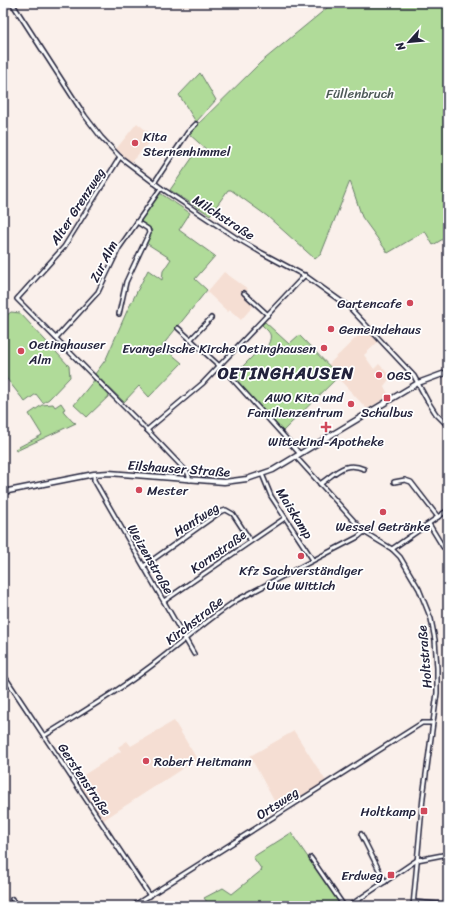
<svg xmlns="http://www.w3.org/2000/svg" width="451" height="909" font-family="Sriracha,sans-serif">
<rect width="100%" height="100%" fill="#faf0eb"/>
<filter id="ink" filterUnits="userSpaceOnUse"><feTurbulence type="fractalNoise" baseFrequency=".025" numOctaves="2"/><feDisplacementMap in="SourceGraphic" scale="8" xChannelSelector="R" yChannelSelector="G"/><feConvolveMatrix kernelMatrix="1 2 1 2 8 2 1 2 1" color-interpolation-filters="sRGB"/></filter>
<g filter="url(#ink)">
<!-- built -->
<g fill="#f5ded3">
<polygon points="137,123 154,137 131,162 116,149"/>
<polygon points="224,272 248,289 243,295 254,305 241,320 230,310 228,312 207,292"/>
<polygon points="366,328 378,342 364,355 374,369 379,364 391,377 384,386 389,396 367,409 338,378 339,376 328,365"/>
<polygon points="174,721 197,759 102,821 76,780 121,751 118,747 127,741 131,746"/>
<polygon points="294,731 326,781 282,811 279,810 250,756"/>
</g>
<!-- green -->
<g fill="#b0db99" stroke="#697e6a">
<polygon points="333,3 448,3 448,236 433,245 425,231 388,253 362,217 350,181 321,254 315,259 267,216 231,190 228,190 210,215 170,190 197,151 203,156 207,150 189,134 190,132 260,63"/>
<polygon points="200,73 216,100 196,122 179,95"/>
<polygon points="160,193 190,213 179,230 215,256 195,279 207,290 162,346 182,363 149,397 139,386 124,402 95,374 106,359 127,311 148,270 162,280 163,271 171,259 146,243 152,230 140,221"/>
<polygon points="11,312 20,313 69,366 70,377 49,399 43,403 36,394 25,402 3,374 3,318"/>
<path d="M265,322l24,22 10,-9 40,41 -56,55 -51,-54 30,-30 6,7 3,-3 -3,-6c5,-11 2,-12 -6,-20z"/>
<polygon points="95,379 111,394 87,417 74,405"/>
<polygon points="61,403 65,409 63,410 64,412 73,422 76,423 16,451 15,449 42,435 29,414 42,405 53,404 55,407"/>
<polygon points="291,833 342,906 210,906 204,898 223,888 232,894 262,870 253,857"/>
</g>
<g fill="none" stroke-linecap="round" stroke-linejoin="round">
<defs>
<g id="minor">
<polyline points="12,3 85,116 101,137 120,157 161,188 235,237 262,253 307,277 349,307 414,376 427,400 436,414 448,426"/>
<polyline points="120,157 64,247 17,299 147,430 188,473 190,480"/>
<polyline points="154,183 188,132 196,124"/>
<polyline points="244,293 268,315"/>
<polyline points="119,314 126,282 149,233 148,229 137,222"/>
<polyline points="178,328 226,372 300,454"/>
<polyline points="56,338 98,292 119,248 161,188"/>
<polyline points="190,340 211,318"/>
<polyline points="147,430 203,383 305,275"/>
<polyline points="296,457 364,532 392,549 400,557 419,589 431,619 435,640 437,668 437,693 423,797 413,906"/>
<polyline points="94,474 94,480 194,654"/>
<polyline points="262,474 271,496 313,560"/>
<polyline points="394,482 405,480 411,482 438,517"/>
<path d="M320,484c15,-10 25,-24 44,-15"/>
<polyline points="429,524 443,547"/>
<polyline points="392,549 448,510"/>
<polyline points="144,566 220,512 226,510 233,514 250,540"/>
<polyline points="164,601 285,518"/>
<polyline points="3,674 150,896"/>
<path d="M44,736c35,-22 70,-42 103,-67 30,-22 58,-48 90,-69l121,-63 6,-5"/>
<polyline points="361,834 385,882"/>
<polyline points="311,858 344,906"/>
<polyline points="12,899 17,906"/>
<polyline points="414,902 448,905"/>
<polyline points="133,906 422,723 432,723"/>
<polyline points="349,906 417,860 448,854"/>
</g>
<polyline id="tertiary" points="3,492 94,474 109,473 224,482 247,479 273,470 418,383 448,372"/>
</defs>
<!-- minor casing -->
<use href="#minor" stroke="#22223b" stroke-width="6"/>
<!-- tertiary casing -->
<use href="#tertiary" stroke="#22223b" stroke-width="7"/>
<!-- minor -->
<use href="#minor" stroke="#fff" stroke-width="3"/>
<!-- tertiary -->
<use href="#tertiary" stroke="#fff" stroke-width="4"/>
</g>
</g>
<!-- markers -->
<g fill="#d1495b" stroke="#fff" stroke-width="1.5">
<circle cx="135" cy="143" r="4"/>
<circle cx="410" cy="303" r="4"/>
<circle cx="331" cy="329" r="4"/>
<circle cx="324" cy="348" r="4"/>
<circle cx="21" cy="351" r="4"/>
<circle cx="379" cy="375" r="4"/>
<rect x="383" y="394" width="8" height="8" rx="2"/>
<circle cx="351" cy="404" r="4"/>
<path d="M324 421h4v4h4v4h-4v4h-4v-4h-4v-4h4z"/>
<circle cx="139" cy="490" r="4"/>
<circle cx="383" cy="512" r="4"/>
<circle cx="301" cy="556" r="4"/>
<circle cx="146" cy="761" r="4"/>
<rect x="420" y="807" width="8" height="8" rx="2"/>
<rect x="387" y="871" width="8" height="8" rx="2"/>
</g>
<g text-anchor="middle" stroke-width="3.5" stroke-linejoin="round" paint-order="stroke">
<!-- park labels -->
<g font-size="13" fill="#4d5a57" stroke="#fff">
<text x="360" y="98">Füllenbruch</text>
</g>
<!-- poi labels -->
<g font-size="13" fill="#22223b" stroke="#fff" text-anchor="start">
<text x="143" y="141">Kita<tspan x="143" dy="15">Sternenhimmel</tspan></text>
<text x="402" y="308" text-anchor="end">Gartencafe</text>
<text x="339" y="334">Gemeindehaus</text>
<text x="29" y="349">Oetinghauser<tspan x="29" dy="15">Alm</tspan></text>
<text x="316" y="353" text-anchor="end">Evangelische Kirche Oetinghausen</text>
<text x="387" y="380">OGS</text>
<text x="343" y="402" text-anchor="end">AWO Kita und<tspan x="343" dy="15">Familienzentrum</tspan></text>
<text x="387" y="417" text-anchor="middle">Schulbus</text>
<text x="326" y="446" text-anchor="middle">Wittekind-Apotheke</text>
<text x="147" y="495">Mester</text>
<text x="383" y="531" text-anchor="middle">Wessel Getränke</text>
<text x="301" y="575" text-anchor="middle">Kfz Sachverständiger<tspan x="301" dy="15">Uwe Wittich</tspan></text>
<text x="154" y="766">Robert Heitmann</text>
<text x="416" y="816" text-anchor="end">Holtkamp</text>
<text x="383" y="880" text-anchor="end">Erdweg</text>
</g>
<!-- street labels -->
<g font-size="13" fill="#22223b" stroke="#fff">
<text transform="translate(77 206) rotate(-57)" y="5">Alter Grenzweg</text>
<text transform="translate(224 217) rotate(33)" y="5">Milchstraße</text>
<text transform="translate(103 261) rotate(-63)" y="5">Zur Alm</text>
<text transform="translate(179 468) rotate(4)" y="5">Eilshauser Straße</text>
<text transform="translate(295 513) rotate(58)" y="5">Maiskamp</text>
<text transform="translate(196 519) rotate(-32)" y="5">Hanfweg</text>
<text transform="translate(218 551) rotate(-35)" y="5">Kornstraße</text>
<text transform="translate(151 559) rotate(60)" y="5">Weizenstraße</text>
<text transform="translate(194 620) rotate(-38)" y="5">Kirchstraße</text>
<text transform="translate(424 657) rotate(-95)" y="5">Holtstraße</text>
<text transform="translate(85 779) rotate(56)" y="5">Gerstenstraße</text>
<text transform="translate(277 803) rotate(-33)" y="5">Ortsweg</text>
</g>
<!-- district labels -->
<g font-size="17" font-weight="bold" letter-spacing="1" fill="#22223b" stroke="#fff">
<text x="286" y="379">OETINGHAUSEN</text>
</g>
</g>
<!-- margin -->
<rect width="451" height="909" fill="none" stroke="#fff" stroke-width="16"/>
<rect x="8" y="8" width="435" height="893" fill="none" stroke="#22223b" stroke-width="1.5" filter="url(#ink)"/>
<!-- north arrow -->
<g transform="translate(409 42) rotate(243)" stroke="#ffffff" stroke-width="3" paint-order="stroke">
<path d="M0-3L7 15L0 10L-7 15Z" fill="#22223b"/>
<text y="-6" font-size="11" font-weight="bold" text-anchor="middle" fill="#22223b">N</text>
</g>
</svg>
